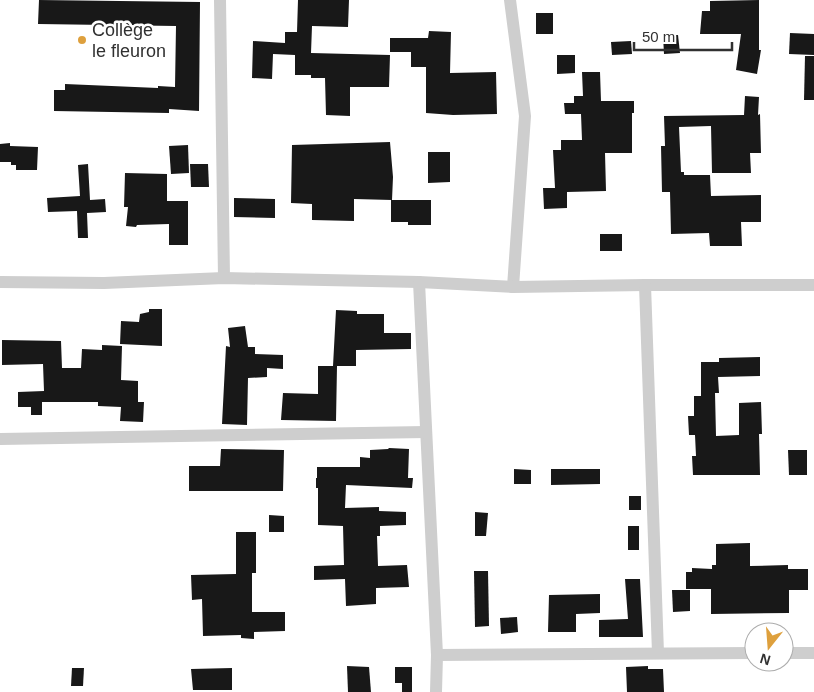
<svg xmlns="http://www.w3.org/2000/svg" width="814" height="692" font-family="Arial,sans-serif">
<rect width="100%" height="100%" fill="#fff"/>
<!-- building -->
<g fill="#181818">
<polygon points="39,0 200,2 199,111 169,109 169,113 54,111 54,90 65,90 65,84 158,88 158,86 175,87 176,26 38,24"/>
<polygon points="298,0 349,0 348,27 312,26 311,53 390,55 389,87 350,87 350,116 326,115 325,78 311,78 311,75 295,75 295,55 273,54 272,79 252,78 253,41 285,43 285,32 297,32"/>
<polygon points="759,0 759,50 761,50 757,74 736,70 741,34 700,34 702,11 710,11 710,1"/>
<rect x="536" y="13" width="17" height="21"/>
<polygon points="429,31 451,32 450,73 496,72 497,114 453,115 426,113 426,67 411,67 411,52 390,52 390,38 428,38"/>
<polygon points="790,33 814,34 814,55 789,54"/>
<polygon points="678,35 680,53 664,54 663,36"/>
<polygon points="631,41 632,54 612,55 611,42"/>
<polygon points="557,55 575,55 575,73 557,74"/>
<polygon points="805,56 814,56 814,100 804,100"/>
<polygon points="582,72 600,72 601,101 634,101 634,113 632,113 632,153 605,153 606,191 567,192 567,208 544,209 543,188 555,188 553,150 561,150 561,140 582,140 581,114 565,114 564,103 574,103 574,96 583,96"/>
<polygon points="745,96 759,97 758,115 760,114 761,153 750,153 751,173 712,173 711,126 679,127 681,172 684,172 684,175 710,175 711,196 761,195 761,222 741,222 742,246 710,246 709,233 671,234 670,192 662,192 661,146 665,146 664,116 744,115"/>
<polygon points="390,142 393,177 392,200 354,199 354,221 312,220 312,204 291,203 292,145"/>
<polygon points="10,143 10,146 38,147 37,170 16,170 16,165 11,165 11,162 0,162 0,144"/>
<polygon points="188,145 189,173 171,174 169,146"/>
<polygon points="428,152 450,152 450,182 428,183"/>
<polygon points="88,164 90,200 105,199 106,212 87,213 88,238 78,238 77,211 48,212 47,198 80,196 78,165"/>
<polygon points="190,164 208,164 209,187 191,187"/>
<polygon points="125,173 167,174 167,201 188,201 188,245 169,245 169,224 137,225 136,227 126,226 128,207 124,207"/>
<polygon points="234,198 275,199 275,218 234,217"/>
<polygon points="391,200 431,200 431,225 408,225 408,222 391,222"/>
<rect x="600" y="234" width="22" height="17"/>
<polygon points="149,309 162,309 162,346 120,344 121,321 139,322 140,314 149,312"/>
<polygon points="336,310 357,311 357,314 384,314 384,333 411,333 411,349 356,350 356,366 333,366"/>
<polygon points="245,326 248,347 255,347 255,354 283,355 283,369 267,368 267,377 248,378 247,425 222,424 226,346 230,347 228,328"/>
<polygon points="2,340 61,341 62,368 81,368 82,349 102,350 102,345 122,346 121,380 138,381 138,402 144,402 143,422 120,421 121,407 98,406 98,402 42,402 42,415 31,415 31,407 18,407 18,392 44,391 43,364 2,365"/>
<polygon points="760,357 760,376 718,377 719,393 715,393 716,436 739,435 739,403 761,402 762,434 759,434 760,475 693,475 692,456 696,456 695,435 689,435 688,416 694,416 694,396 701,396 701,362 719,362 719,358"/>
<polygon points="318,366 337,366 336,421 281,420 283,393 318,394"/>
<polygon points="389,448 409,449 408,478 413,478 412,488 346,485 345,508 379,507 379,511 406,512 406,525 380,526 380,536 377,536 378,566 407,565 409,587 376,588 376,604 346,606 345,579 314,580 314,566 344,565 343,526 318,525 318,488 316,488 316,478 317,478 317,467 360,467 360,457 370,458 370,450 388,449"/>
<polygon points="221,449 284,450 283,491 189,491 189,466 220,466"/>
<polygon points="788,450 807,450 807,475 789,475"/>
<polygon points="514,469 531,470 531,484 514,484"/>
<polygon points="551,469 600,469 600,484 551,485"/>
<rect x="629" y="496" width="12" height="14"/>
<polygon points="475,512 488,513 486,536 475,536"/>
<polygon points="269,515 284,516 284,532 269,532"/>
<rect x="628" y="526" width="11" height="24"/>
<polygon points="236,532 256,532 256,573 252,573 252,612 285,612 285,631 254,632 254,639 241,638 241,635 203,636 202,599 192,600 191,575 236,574"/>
<polygon points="750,543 750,566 788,565 788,569 808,569 808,590 789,590 789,613 711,614 711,589 686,589 686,572 692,572 692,568 712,569 712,565 716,565 716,544"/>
<polygon points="474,571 488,571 489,626 475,627"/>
<polygon points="625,579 640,579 643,637 599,637 599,620 628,619"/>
<polygon points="672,590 690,590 690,611 673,612"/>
<polygon points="600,594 600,613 576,614 576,632 548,632 549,595"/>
<polygon points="517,617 518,632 501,634 500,618"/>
<polygon points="347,666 369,667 371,692 348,692"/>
<polygon points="648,666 648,669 663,669 664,692 627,692 626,667"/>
<polygon points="395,667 412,667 412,692 402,692 402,683 395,683"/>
<polygon points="72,668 84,668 83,686 71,686"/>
<polygon points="232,668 232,690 193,690 191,669"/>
</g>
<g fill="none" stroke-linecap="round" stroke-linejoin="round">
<!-- minor -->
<g stroke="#cecece" stroke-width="12">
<polyline points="220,0 224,278"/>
<polyline points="510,0 525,116 513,287"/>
<polyline points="0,282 104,283 224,278 419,282 513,287 645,285 814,285"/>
<polyline points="419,282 437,655 436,692"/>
<polyline points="645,285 658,653"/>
<polyline points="0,439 426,432"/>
<polyline points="784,653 814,653"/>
<polyline points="437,655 754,653"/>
</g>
</g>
<!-- markers -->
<circle fill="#dea03d" stroke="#fff" stroke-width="2" cx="82" cy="40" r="5"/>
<g text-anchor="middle" stroke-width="5" stroke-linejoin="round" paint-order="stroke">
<!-- poi labels -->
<g font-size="18" fill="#313131" stroke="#fff" text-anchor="start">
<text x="92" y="36">Collège<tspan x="92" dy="21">le fleuron</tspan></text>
</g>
</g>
<!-- north arrow -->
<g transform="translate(769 647) rotate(197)"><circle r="24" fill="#ffffff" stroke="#adadad"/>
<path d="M0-4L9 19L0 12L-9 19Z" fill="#dea03d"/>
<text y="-8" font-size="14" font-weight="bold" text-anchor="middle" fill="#313131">N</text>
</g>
<!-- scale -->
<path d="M634 42v8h98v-8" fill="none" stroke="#313131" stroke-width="2.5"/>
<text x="642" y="42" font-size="15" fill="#313131" stroke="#ffffff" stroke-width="4" paint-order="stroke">50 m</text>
</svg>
